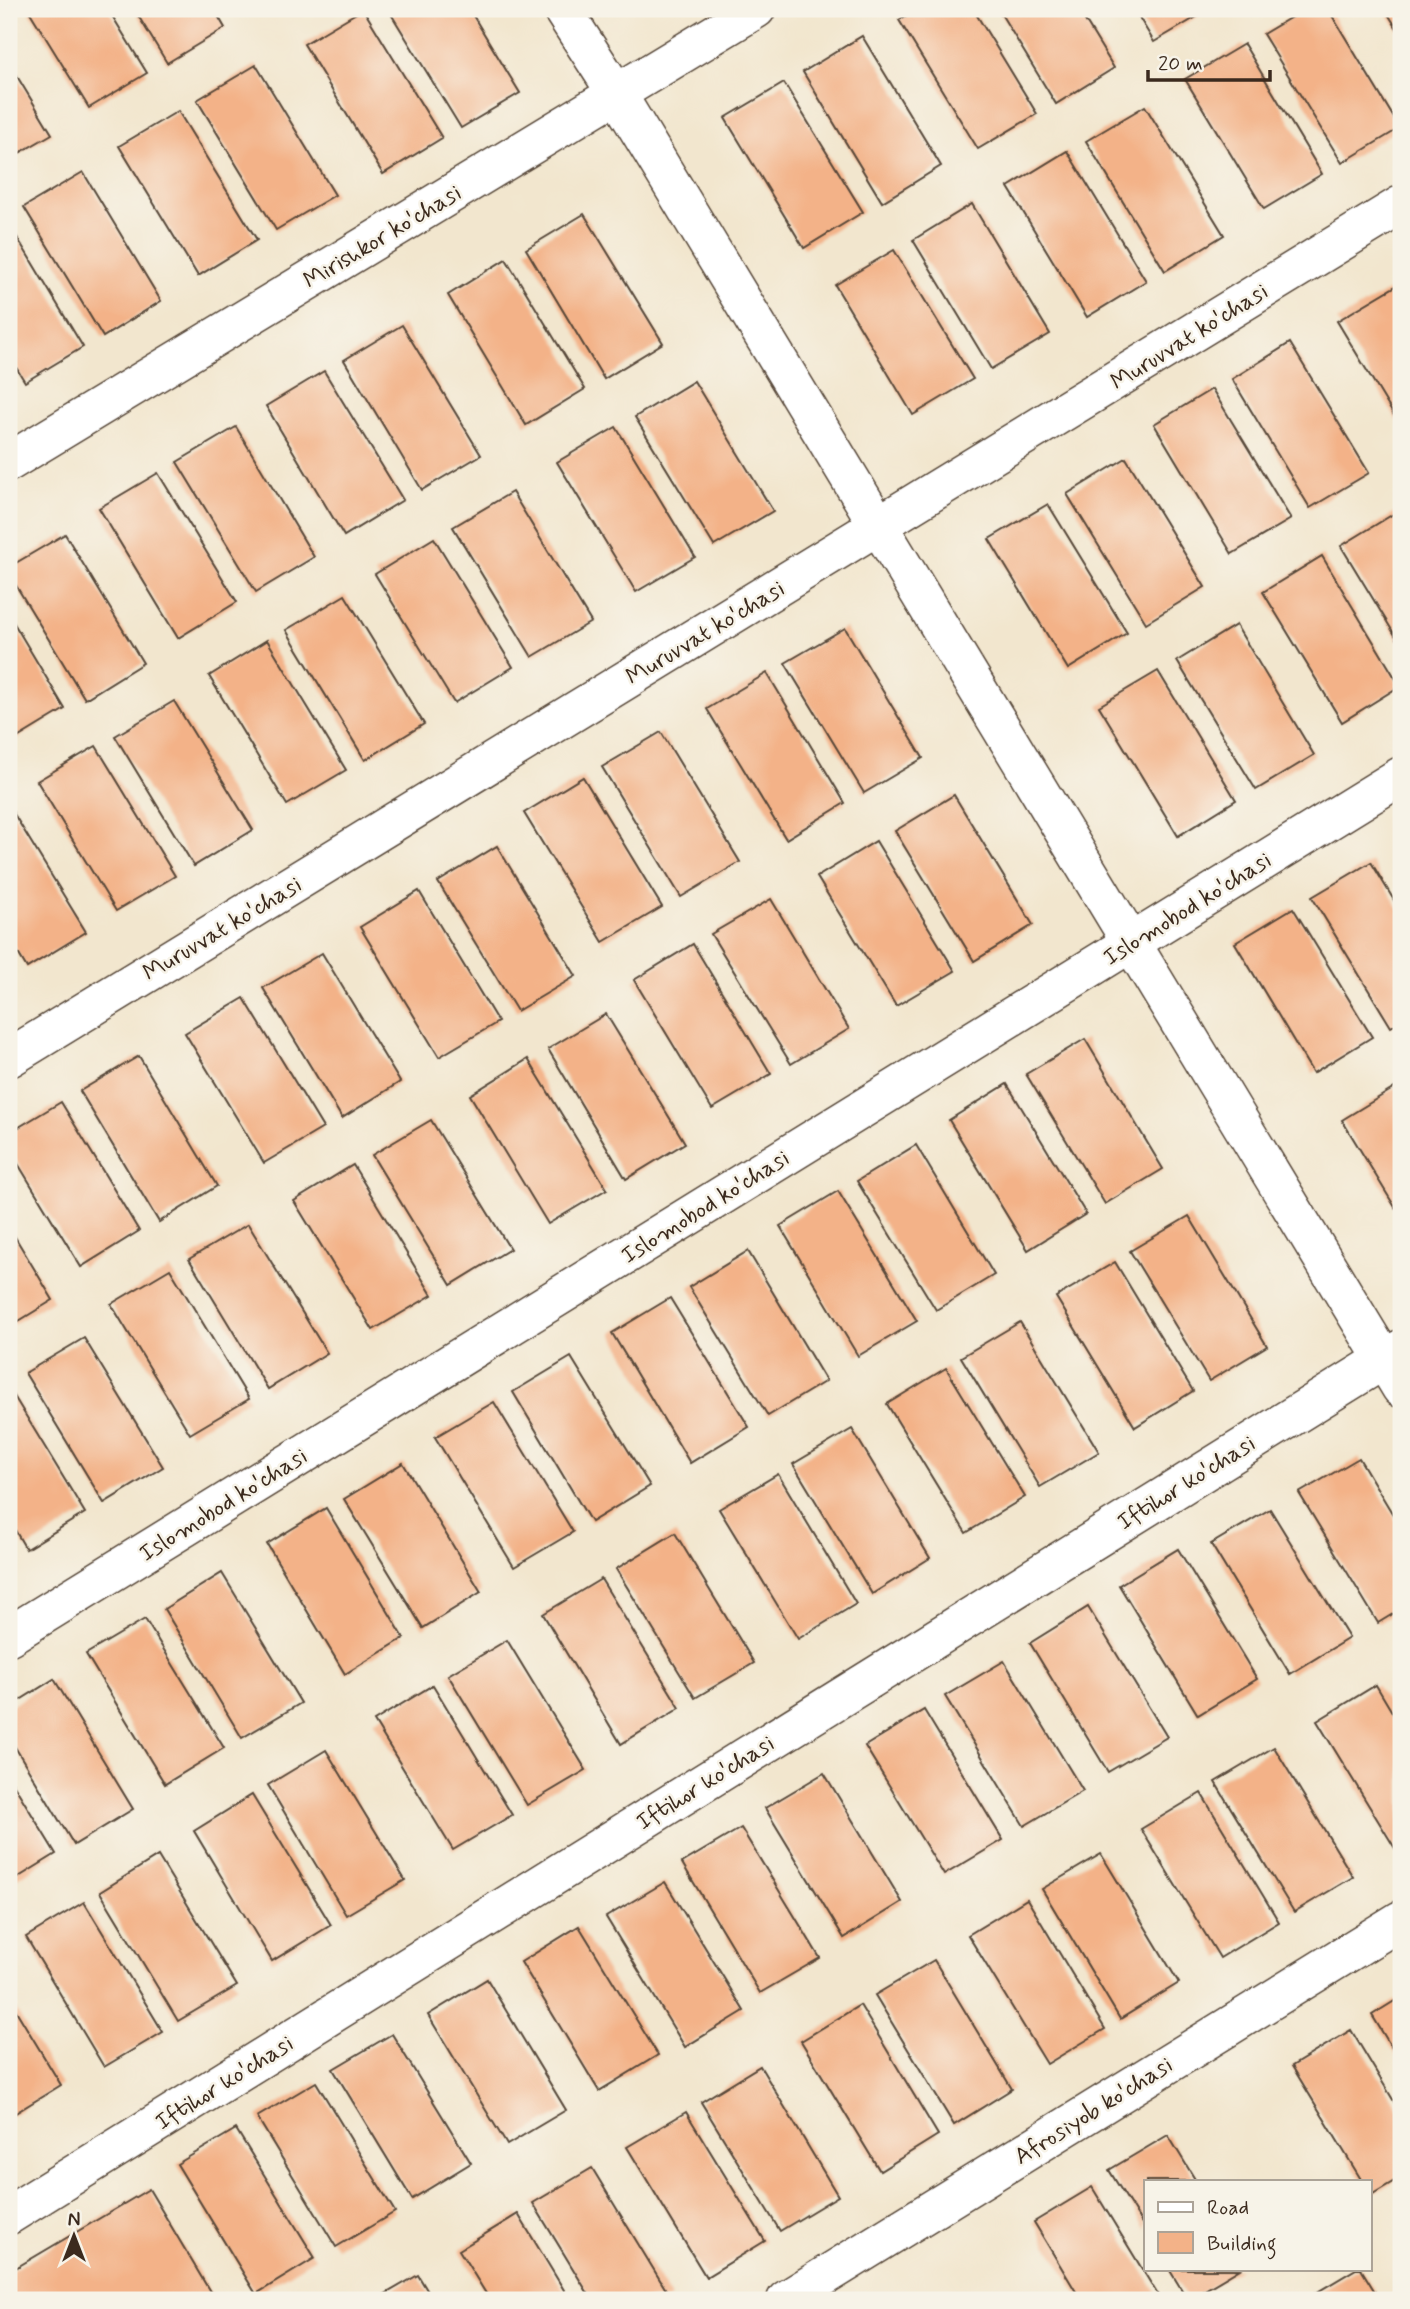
<svg xmlns="http://www.w3.org/2000/svg" width="1410" height="2309" font-family="Mynerve,sans-serif">
<rect width="100%" height="100%" fill="#f7f3e8"/>
<filter id="ink" filterUnits="userSpaceOnUse"><feTurbulence type="fractalNoise" baseFrequency=".0143" numOctaves="2"/><feDisplacementMap in="SourceGraphic" scale="14" xChannelSelector="R" yChannelSelector="G"/><feConvolveMatrix kernelMatrix="1 2 1 2 8 2 1 2 1" color-interpolation-filters="sRGB"/></filter>
<filter id="wash" filterUnits="userSpaceOnUse"><feTurbulence type="fractalNoise" baseFrequency=".00686" numOctaves="4" result="noise"/><feDisplacementMap in="SourceGraphic" scale="28" xChannelSelector="R" yChannelSelector="G"/><feGaussianBlur stdDeviation="1.57" result="paint"/><feColorMatrix in="noise" values="0 0 0 0 0 0 0 0 0 0 0 0 0 0 0 0 0 1.4 0 .05"/><feComposite in="paint" operator="in"/></filter>
<g filter="url(#wash)">
<rect width="100%" height="100%" fill="#f2e6ce"/>
<g id="blocks">
<!-- building -->
<g fill="#f3b288">
<polygon points="28,9 108,9 147,73 89,108"/>
<polygon points="134,9 214,9 225,28 167,63"/>
<polygon points="363,9 442,138 383,174 304,44"/>
<polygon points="388,9 469,9 520,93 461,128"/>
<polygon points="917,9 973,9 1037,114 978,149 899,20"/>
<polygon points="998,9 1078,9 1114,68 1056,104"/>
<polygon points="1134,9 1210,9 1154,42"/>
<polygon points="1305,9 1328,9 1400,128 1342,163 1263,34"/>
<polygon points="1385,9 1401,9 1401,35"/>
<polygon points="862,36 941,166 882,202 803,72"/>
<polygon points="1244,44 1322,174 1264,209 1185,79"/>
<polygon points="9,63 52,134 9,159"/>
<polygon points="256,65 335,195 276,230 197,100"/>
<polygon points="784,83 863,212 804,248 725,118"/>
<polygon points="1145,106 1224,235 1165,271 1086,141"/>
<polygon points="178,111 257,240 198,276 119,146"/>
<polygon points="1067,151 1146,281 1087,317 1008,187"/>
<polygon points="83,172 161,301 103,337 24,207"/>
<polygon points="972,204 1050,334 991,369 913,240"/>
<polygon points="584,214 663,343 604,379 526,249"/>
<polygon points="9,224 83,347 25,382 9,356"/>
<polygon points="894,250 973,379 913,415 835,285"/>
<polygon points="506,259 585,389 526,425 448,295"/>
<polygon points="1396,286 1401,295 1401,427 1337,321"/>
<polygon points="402,325 481,455 422,490 344,360"/>
<polygon points="1290,343 1369,473 1310,508 1232,379"/>
<polygon points="324,371 403,500 344,536 266,406"/>
<polygon points="694,381 773,511 714,546 635,417"/>
<polygon points="1212,389 1291,519 1232,554 1154,424"/>
<polygon points="236,427 314,557 256,592 177,462"/>
<polygon points="616,427 695,557 636,592 557,462"/>
<polygon points="1126,458 1205,587 1146,623 1067,494"/>
<polygon points="158,473 237,602 178,638 99,508"/>
<polygon points="512,492 591,622 532,657 453,527"/>
<polygon points="1048,504 1127,633 1068,669 989,539"/>
<polygon points="1400,510 1401,513 1401,645 1341,546"/>
<polygon points="65,534 143,663 85,699 9,574 9,567"/>
<polygon points="434,538 513,667 454,703 375,574"/>
<polygon points="1322,556 1400,686 1342,722 1263,592"/>
<polygon points="345,595 424,724 365,760 286,630"/>
<polygon points="9,615 65,709 9,743"/>
<polygon points="1236,625 1314,755 1256,790 1177,661"/>
<polygon points="845,628 923,758 864,793 785,663"/>
<polygon points="267,640 346,770 287,805 209,676"/>
<polygon points="1158,671 1236,800 1178,836 1099,706"/>
<polygon points="767,673 845,803 786,839 707,709"/>
<polygon points="174,701 253,830 194,866 115,736"/>
<polygon points="661,732 740,862 681,897 602,767"/>
<polygon points="96,746 175,876 116,911 37,781"/>
<polygon points="583,777 662,907 603,942 524,813"/>
<polygon points="954,795 1033,925 974,961 895,831"/>
<polygon points="9,806 86,932 27,968 9,938"/>
<polygon points="876,841 955,971 896,1006 817,877"/>
<polygon points="497,846 576,976 517,1011 438,882"/>
<polygon points="1371,862 1401,912 1401,1021 1391,1027 1312,897"/>
<polygon points="419,891 498,1022 439,1057 360,927"/>
<polygon points="771,899 849,1029 791,1064 711,934"/>
<polygon points="1293,908 1372,1037 1313,1073 1235,943"/>
<polygon points="693,944 771,1074 712,1109 634,980"/>
<polygon points="322,953 400,1082 342,1118 263,988"/>
<polygon points="244,998 323,1128 264,1163 185,1033"/>
<polygon points="606,1014 685,1143 626,1179 548,1049"/>
<polygon points="1085,1039 1163,1169 1105,1204 1026,1074"/>
<polygon points="139,1056 217,1186 159,1222 80,1091"/>
<polygon points="528,1059 607,1189 548,1224 470,1095"/>
<polygon points="1007,1084 1086,1214 1028,1250 949,1120"/>
<polygon points="1401,1084 1401,1217 1342,1120"/>
<polygon points="61,1102 139,1231 81,1267 9,1149 9,1133"/>
<polygon points="431,1120 510,1249 451,1285 372,1155"/>
<polygon points="916,1145 994,1275 936,1310 857,1181"/>
<polygon points="353,1165 432,1295 373,1330 294,1201"/>
<polygon points="838,1191 917,1321 858,1356 780,1226"/>
<polygon points="1189,1216 1267,1346 1209,1381 1130,1251"/>
<polygon points="248,1224 327,1353 268,1389 189,1259"/>
<polygon points="9,1227 53,1300 9,1327"/>
<polygon points="748,1251 826,1381 768,1416 689,1287"/>
<polygon points="1115,1262 1193,1391 1135,1427 1056,1297"/>
<polygon points="170,1269 249,1399 190,1434 111,1304"/>
<polygon points="670,1298 749,1427 690,1463 612,1333"/>
<polygon points="1020,1322 1099,1452 1040,1487 961,1357"/>
<polygon points="84,1338 163,1467 104,1503 25,1373"/>
<polygon points="571,1357 650,1486 591,1522 513,1392"/>
<polygon points="946,1368 1025,1497 966,1533 887,1404"/>
<polygon points="9,1388 85,1513 26,1549 9,1520"/>
<polygon points="494,1402 573,1532 514,1567 435,1437"/>
<polygon points="852,1429 930,1558 872,1594 793,1464"/>
<polygon points="1359,1458 1401,1528 1401,1609 1378,1623 1299,1493"/>
<polygon points="403,1463 481,1592 423,1628 344,1499"/>
<polygon points="778,1474 856,1604 798,1639 719,1509"/>
<polygon points="326,1508 404,1638 345,1674 267,1544"/>
<polygon points="1270,1509 1349,1638 1290,1674 1211,1544"/>
<polygon points="675,1533 754,1663 695,1698 616,1569"/>
<polygon points="1178,1549 1257,1679 1198,1715 1119,1585"/>
<polygon points="222,1573 301,1703 242,1738 164,1609"/>
<polygon points="601,1579 680,1708 621,1744 543,1614"/>
<polygon points="1088,1607 1167,1737 1108,1772 1030,1643"/>
<polygon points="145,1619 224,1748 165,1784 86,1654"/>
<polygon points="507,1640 586,1770 527,1805 448,1675"/>
<polygon points="1004,1661 1083,1791 1024,1826 945,1696"/>
<polygon points="54,1679 133,1809 74,1845 9,1737 9,1707"/>
<polygon points="433,1685 512,1815 453,1850 374,1721"/>
<polygon points="1376,1685 1401,1727 1401,1847 1396,1850 1317,1721"/>
<polygon points="924,1710 1003,1840 944,1875 865,1746"/>
<polygon points="1274,1747 1353,1877 1294,1912 1215,1782"/>
<polygon points="326,1750 405,1880 346,1915 268,1785"/>
<polygon points="824,1773 902,1902 844,1938 765,1808"/>
<polygon points="9,1777 56,1854 9,1883"/>
<polygon points="1201,1793 1279,1922 1220,1958 1141,1829"/>
<polygon points="252,1795 331,1925 272,1961 194,1831"/>
<polygon points="741,1828 820,1958 760,1993 682,1863"/>
<polygon points="1101,1854 1179,1983 1120,2019 1042,1889"/>
<polygon points="158,1856 237,1986 178,2021 100,1892"/>
<polygon points="665,1882 744,2011 685,2047 606,1917"/>
<polygon points="1027,1899 1105,2029 1047,2064 968,1935"/>
<polygon points="84,1902 163,2032 104,2067 26,1937"/>
<polygon points="579,1926 658,2055 599,2091 521,1962"/>
<polygon points="934,1960 1012,2089 954,2125 875,1995"/>
<polygon points="487,1979 566,2110 507,2145 428,2015"/>
<polygon points="1401,1997 1401,2063 1372,2015"/>
<polygon points="9,1999 61,2085 9,2117"/>
<polygon points="860,2005 938,2135 880,2171 801,2041"/>
<polygon points="1351,2030 1401,2113 1401,2177 1371,2195 1370,2181 1362,2181 1292,2066"/>
<polygon points="392,2034 471,2163 412,2199 333,2069"/>
<polygon points="760,2066 838,2196 780,2231 701,2102"/>
<polygon points="316,2082 395,2212 336,2247 257,2117"/>
<polygon points="686,2112 765,2241 706,2277 627,2147"/>
<polygon points="236,2129 315,2258 256,2294 177,2164"/>
<polygon points="1168,2135 1196,2181 1146,2181 1146,2230 1109,2170"/>
<polygon points="592,2168 671,2298 667,2300 592,2300 533,2203"/>
<polygon points="1092,2187 1161,2300 1081,2300 1034,2222"/>
<polygon points="149,2189 215,2300 9,2300 9,2272"/>
<polygon points="518,2214 570,2300 490,2300 459,2250"/>
<polygon points="1169,2269 1240,2269 1188,2300"/>
<polygon points="1356,2269 1361,2269 1380,2300 1304,2300"/>
<polygon points="418,2275 433,2300 375,2300"/>
</g>
</g>
</g>
<g filter="url(#ink)">
<use href="#blocks" fill-opacity="0" stroke="#564638" stroke-width="2"/>
<g fill="none" stroke-linecap="round" stroke-linejoin="round">
<defs>
<g id="minor">
<polyline points="562,9 617,94 1401,1388"/>
<polyline points="9,462 756,9"/>
<polyline points="9,1058 1401,205"/>
<polyline points="9,1636 1401,776"/>
<polyline points="9,2215 1401,1349"/>
<polyline points="786,2300 1401,1920"/>
</g>
</defs>
<!-- minor casing -->
<use href="#minor" stroke="#564638" stroke-width="41"/>
<!-- minor -->
<use href="#minor" stroke="#fff" stroke-width="38"/>
</g>
</g>
<g text-anchor="middle" stroke-width="5" stroke-linejoin="round" paint-order="stroke">
<!-- street labels -->
<g font-size="24" fill="#3b2a1e" stroke="#f7f3e8">
<text transform="translate(382 236) rotate(-31)" y="8">Mirishkor ko'chasi</text>
<text transform="translate(1189 336) rotate(-32)" y="8">Muruvvat ko'chasi</text>
<text transform="translate(705 632) rotate(-31)" y="8">Muruvvat ko'chasi</text>
<text transform="translate(1187 908) rotate(-32)" y="8">Islomobod ko'chasi</text>
<text transform="translate(222 928) rotate(-31)" y="8">Muruvvat ko'chasi</text>
<text transform="translate(705 1206) rotate(-32)" y="8">Islomobod ko'chasi</text>
<text transform="translate(1186 1482) rotate(-32)" y="8">Iftihor ko'chasi</text>
<text transform="translate(223 1504) rotate(-32)" y="8">Islomobod ko'chasi</text>
<text transform="translate(705 1782) rotate(-32)" y="8">Iftihor ko'chasi</text>
<text transform="translate(224 2082) rotate(-32)" y="8">Iftihor ko'chasi</text>
<text transform="translate(1093 2110) rotate(-32)" y="8">Afrosiyob ko'chasi</text>
</g>
</g>
<!-- margin -->
<rect width="1410" height="2309" fill="none" stroke="#f7f3e8" stroke-width="35"/>
<!-- legend -->
<rect x="1144" y="2180" width="228" height="91" fill="#f7f3e8" stroke="#aca397" stroke-width="2"/>
<rect x="1158" y="2202" width="35" height="10" fill="#ffffff" stroke="#aca397" stroke-width="2"/>
<text x="1207" y="2214" font-size="21" fill="#3b2a1e">Road</text>
<rect x="1158" y="2232" width="35" height="21" fill="#f3b288" stroke="#aca397" stroke-width="2"/>
<text x="1207" y="2250" font-size="21" fill="#3b2a1e">Building</text>
<!-- north arrow -->
<g transform="translate(74 2236)" stroke="#f7f3e8" stroke-width="5" paint-order="stroke">
<path d="M0-5L12 26L0 18L-12 26Z" fill="#3b2a1e"/>
<text y="-10" font-size="19" font-weight="bold" text-anchor="middle" fill="#3b2a1e">N</text>
</g>
<!-- scale -->
<path d="M1148 70v10h122v-10" fill="none" stroke="#3b2a1e" stroke-width="3.5"/>
<text x="1158" y="70" font-size="21" fill="#3b2a1e" stroke="#f7f3e8" stroke-width="5" paint-order="stroke">20 m</text>
</svg>
